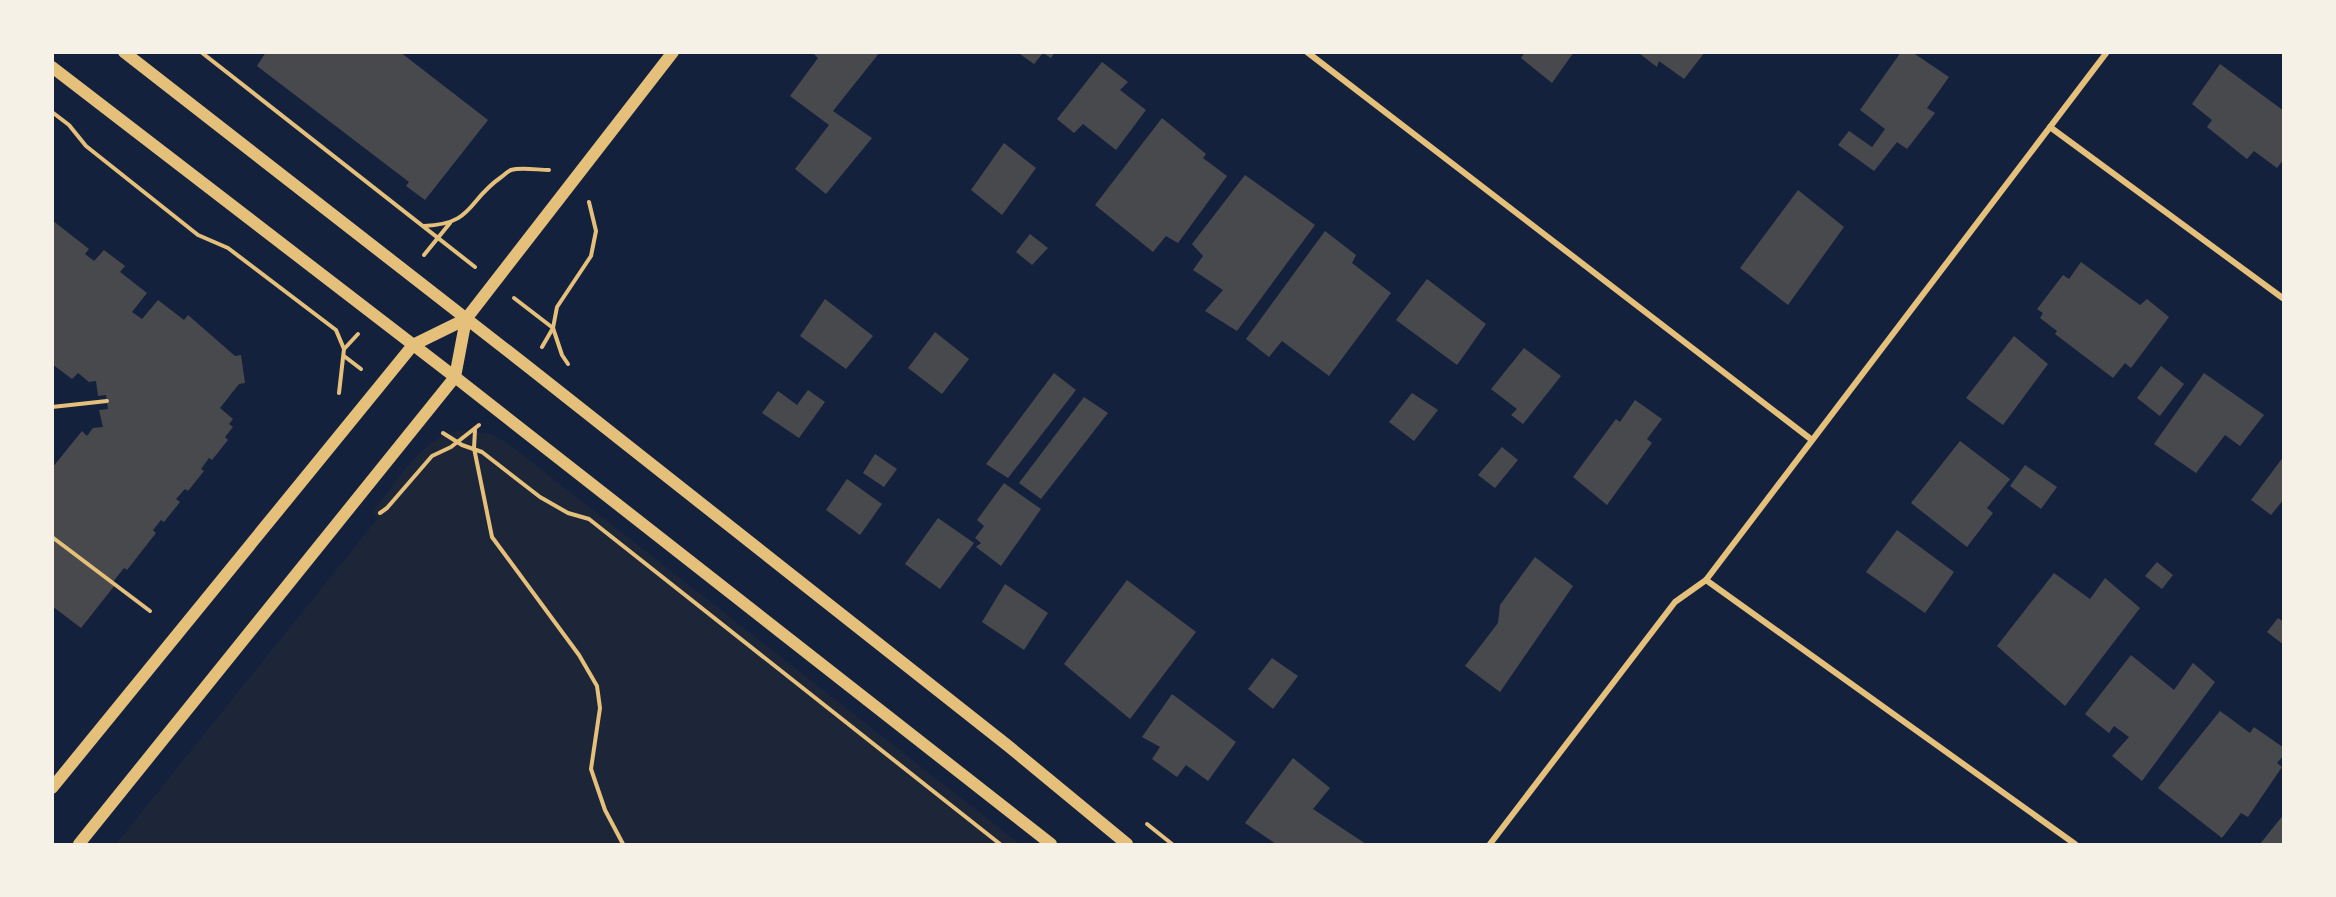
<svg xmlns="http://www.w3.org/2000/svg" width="2336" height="897" font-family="Overpass,sans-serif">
<rect width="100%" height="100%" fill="#14213d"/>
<!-- green -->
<path fill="#1d2539" d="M461,430l29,4 16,8 514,402h-904l262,-326 -6,-6c24,-29 49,-75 89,-82z"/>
<!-- building -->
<g fill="#48494c">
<polygon points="266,52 400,52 488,120 425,200 406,186 409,182 257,66"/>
<polygon points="812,52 880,52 833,111 872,138 826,194 795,169 829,125 790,96 818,58"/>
<polygon points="1017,52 1055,52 1051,58 1043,53 1034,64"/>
<polygon points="1525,52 1574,52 1552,83 1521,58"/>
<polygon points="1642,52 1705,52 1684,79 1659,61 1657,67 1640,54"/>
<polygon points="1901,52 1912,52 1949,77 1927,108 1935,113 1907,149 1897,142 1874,171 1838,145 1849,131 1872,147 1885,129 1860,110"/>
<polygon points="1102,62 1128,82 1120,90 1146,110 1116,150 1083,124 1074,133 1057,119"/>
<polygon points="2220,64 2284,111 2284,159 2277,168 2254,151 2247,159 2207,127 2212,120 2192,104"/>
<polygon points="1162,118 1206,154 1203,158 1227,176 1178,243 1166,236 1153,252 1095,205"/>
<polygon points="1004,143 1036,168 1002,215 971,190"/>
<polygon points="1245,175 1315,225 1237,331 1205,311 1223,290 1193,270 1203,256 1192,244"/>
<polygon points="1798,190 1844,227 1788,305 1740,268"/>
<polygon points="52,220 89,249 85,254 94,261 104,250 125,266 120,272 147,293 132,312 142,319 158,300 184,320 188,315 235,356 241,355 245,383 239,384 220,408 233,419 229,424 233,427 225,437 228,440 212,460 209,458 201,469 204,471 188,491 185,489 176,499 180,502 164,522 161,520 153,530 156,533 127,570 124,568 112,583 115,585 81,628 52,606 52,468 82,431 87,436 93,428 103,427 99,410 108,409 106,395 98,396 96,381 89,382 78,373 72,379 52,364"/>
<polygon points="1325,231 1356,255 1352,263 1391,293 1329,376 1282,341 1269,357 1246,339"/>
<polygon points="1030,234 1048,248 1032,265 1016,252"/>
<polygon points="2081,262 2140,305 2147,299 2169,317 2131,368 2125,363 2113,378 2055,334 2057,331 2040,318 2043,313 2037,309 2063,275 2069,279"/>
<polygon points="1427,279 1486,324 1457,365 1396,320"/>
<polygon points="825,299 873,336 846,369 800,336"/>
<polygon points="935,332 969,359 942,394 908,368"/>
<polygon points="2014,336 2048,364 2003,425 1966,398"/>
<polygon points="1524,348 1561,376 1523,424 1511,415 1517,409 1491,389"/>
<polygon points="2161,366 2184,384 2160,416 2137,398"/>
<polygon points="1054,373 1076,390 1008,478 986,464"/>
<polygon points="2204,373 2264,415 2240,446 2225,435 2196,473 2154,444"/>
<polygon points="808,390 825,402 799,438 762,413 778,391 797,405"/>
<polygon points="1412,393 1438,410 1414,441 1389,422"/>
<polygon points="1084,397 1108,413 1041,499 1019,483"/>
<polygon points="1635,400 1662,419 1647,439 1652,443 1607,505 1573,477 1616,419 1620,422"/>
<polygon points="1960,441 2010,479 1987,508 1993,513 1967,547 1911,503"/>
<polygon points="1502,447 1518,460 1495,488 1478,475"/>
<polygon points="875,454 897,469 884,487 863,473"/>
<polygon points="2284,456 2284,499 2271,515 2251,500"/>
<polygon points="2025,465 2057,487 2041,509 2010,486"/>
<polygon points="847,479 882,504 860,535 826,510"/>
<polygon points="1004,483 1041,509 1001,566 976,547 981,543 975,538 984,526 977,520"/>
<polygon points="938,518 974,543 940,589 905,564"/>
<polygon points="1897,530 1954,572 1925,613 1866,572"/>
<polygon points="1535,557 1573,586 1500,692 1465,666 1498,623 1500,605"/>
<polygon points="2157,562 2173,575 2162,589 2145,576"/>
<polygon points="2054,573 2090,599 2105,578 2140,608 2065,706 1997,646"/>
<polygon points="1127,580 1196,632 1130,719 1064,664"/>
<polygon points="1005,584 1048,613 1024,650 982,622"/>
<polygon points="2278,618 2284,622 2284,645 2267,632"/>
<polygon points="2131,655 2174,690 2193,663 2215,682 2142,781 2112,756 2129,737 2114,726 2109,733 2085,714"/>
<polygon points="1272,658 1298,676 1273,709 1248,689"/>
<polygon points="1172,694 1236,742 1208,781 1186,765 1177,777 1152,759 1160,747 1142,737"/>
<polygon points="2220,711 2250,733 2254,727 2284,748 2284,755 2277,763 2282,767 2248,817 2241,813 2222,838 2158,788"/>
<polygon points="1293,758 1330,788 1313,809 1366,844 1276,844 1245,823"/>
<polygon points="2284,814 2284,844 2260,844"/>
</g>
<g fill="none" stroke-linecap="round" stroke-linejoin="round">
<!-- path -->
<g stroke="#e5c07b" stroke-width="4">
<polyline points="201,52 475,267"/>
<polyline points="52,112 69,125 86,146 198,235 228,248 336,330 344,349 339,393"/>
<path d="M424,226c50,-2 43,-25 76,-48 3,-2 8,-7 11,-8 10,-3 27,0 38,0"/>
<polyline points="424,255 450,223"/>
<polyline points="514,298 553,328 562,355 568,364"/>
<polyline points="542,347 553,328 557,307 591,256 596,231 589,202"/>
<polyline points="345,348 358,334"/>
<polyline points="344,356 361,369"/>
<polyline points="52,407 107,401"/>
<polyline points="475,430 474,448 492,537 579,655 597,686 600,708 591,769 605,810 623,844"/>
<polyline points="443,433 462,445 482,452 540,497 568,513 589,519 1000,844"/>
<polyline points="380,513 387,508 432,456 451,447 479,425"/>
<polyline points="52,537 150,611"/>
<polyline points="1147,824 1172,844"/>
</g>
<!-- minor -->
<g stroke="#e5c07b" stroke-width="6">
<polyline points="1307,52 1812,440"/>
<polyline points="2050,127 2284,299"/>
<polyline points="1706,580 2075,844"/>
<polyline points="1490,844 1675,602 1706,580 2107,52"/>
</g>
<!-- secondary -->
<g stroke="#e5c07b" stroke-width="12">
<polyline points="124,52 527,366 1007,745 1127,844"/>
<polyline points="52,67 455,377 1051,844"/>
<polyline points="52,788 413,345 466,319 673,52"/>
<polyline points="79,844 455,377 466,319"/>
</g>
</g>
<!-- border -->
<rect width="2336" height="897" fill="none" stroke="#f6f1e7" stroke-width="108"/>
</svg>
